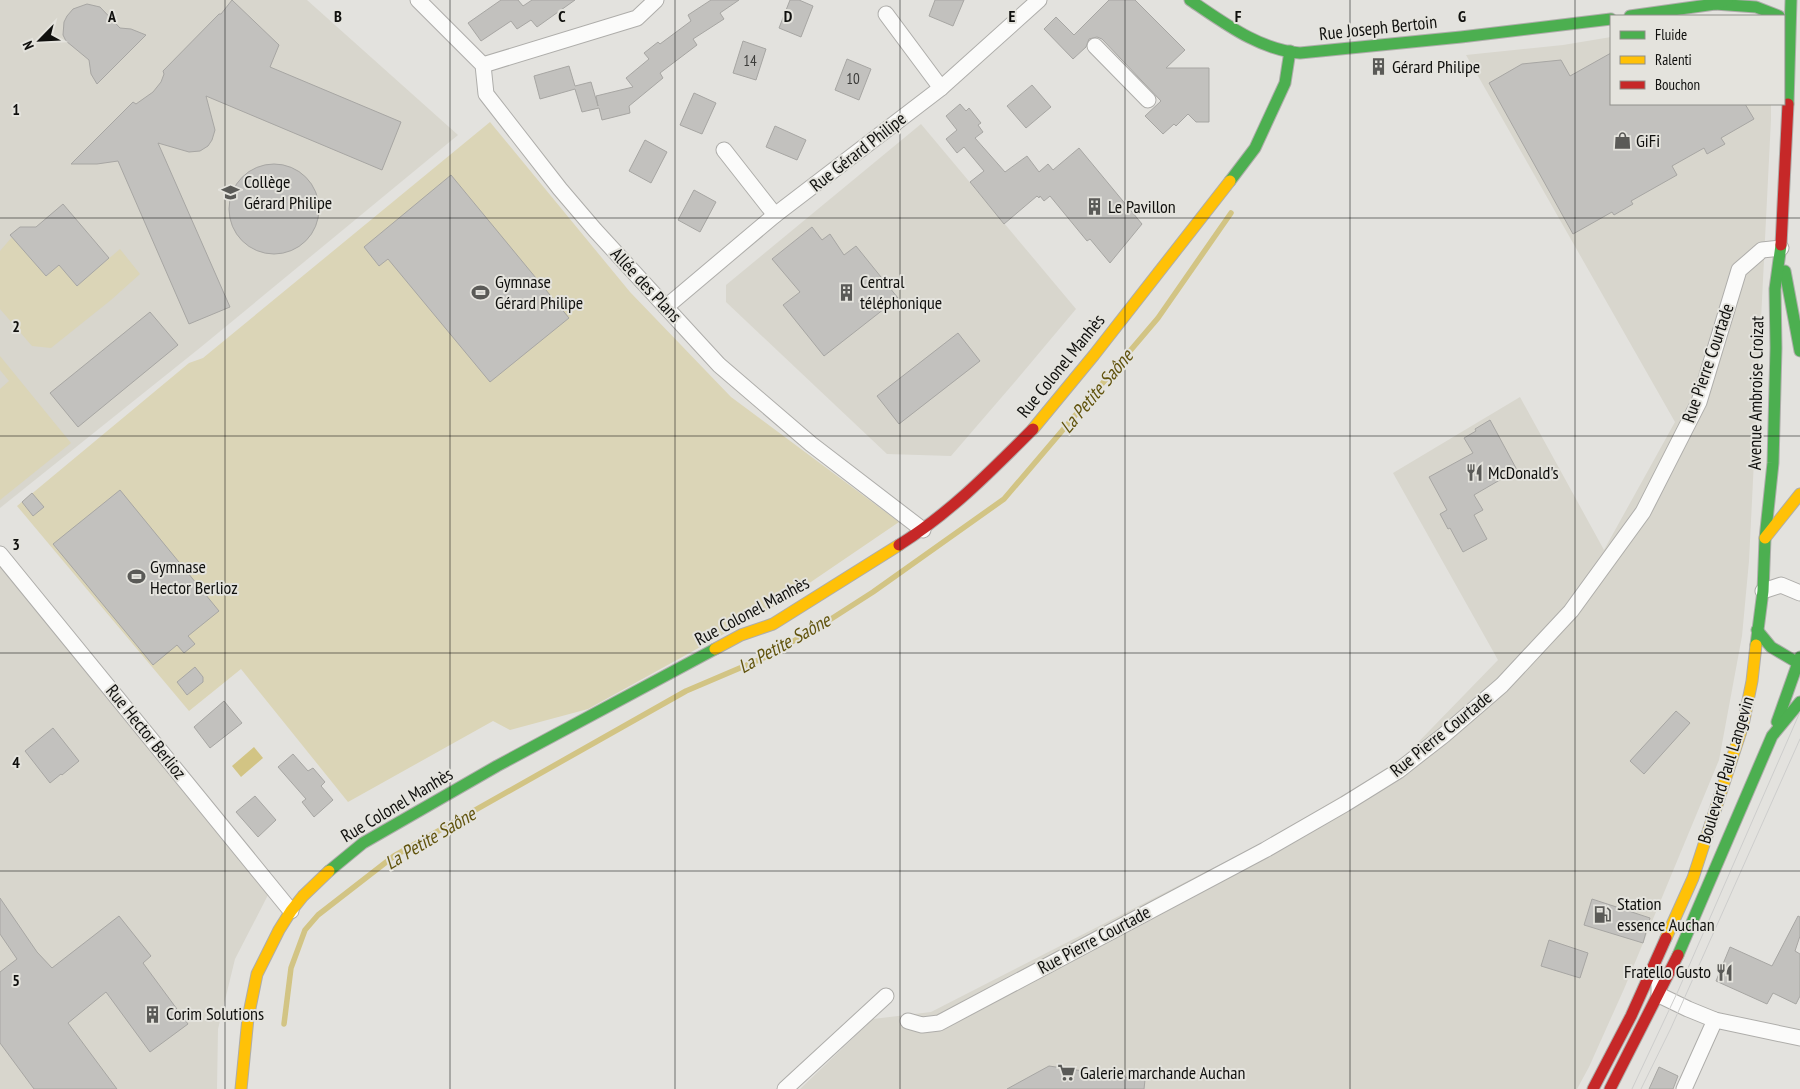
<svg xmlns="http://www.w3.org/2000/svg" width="1800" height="1089" font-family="'PT Sans Narrow',sans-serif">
<rect width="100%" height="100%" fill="#e3e2de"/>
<!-- built -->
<g fill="#d8d6cd">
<polygon points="0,0 307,0 458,135 201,347 0,508"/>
<polygon points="1611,37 1611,104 1771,104 1771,119 1749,561 1742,636 1719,760 1624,989 1589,1067 1577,1089 800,1089 873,1019 931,1012 1258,845 1399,762 1498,660 1393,473 1520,397 1604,550 1675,422 1466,55 1563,45"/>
<polygon points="921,124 1076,309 1019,377 951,456 887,454 726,302 726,285"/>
<polygon points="0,558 268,895 235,959 218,1029 217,1089 0,1089"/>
</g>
<!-- green -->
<g fill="#dbd5b7">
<polygon points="490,122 630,292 731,397 899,522 780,603 588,709 510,730 493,721 348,802 241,669 189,711 17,506 189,363 203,358"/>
<polygon points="12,237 46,276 59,265 77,286 120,249 140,274 111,300 51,348 32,346 0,309 0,251"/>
<polygon points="0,356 71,443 0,500 0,389 9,381 0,370"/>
</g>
<!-- water -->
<polygon fill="#d2c484" points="254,747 263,758 241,777 232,766"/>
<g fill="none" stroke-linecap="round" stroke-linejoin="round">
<!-- stream -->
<polyline stroke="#d2c484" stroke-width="5.5" points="284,1024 291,968 305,930 318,915 394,856 686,691 768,656 831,619 873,592 1004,499 1158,318 1231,213"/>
</g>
<!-- building -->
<g fill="#c2c1be" stroke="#a7a6a3">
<polygon points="232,0 279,45 270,67 401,122 382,170 206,96 215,130 212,140 208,146 200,151 189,152 158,143 230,307 189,324 118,161 97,164 71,164 133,102 136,104 153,92 161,82 164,74 163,71 219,14 221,14"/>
<polygon points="501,0 518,0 523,6 532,0 575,0 537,27 531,20 517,29 511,21 481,41 468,23"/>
<polygon points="711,0 739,0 720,13 724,19 693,39 697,45 660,73 663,78 629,106 630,113 602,120 599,108 582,112 575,89 540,99 534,76 569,66 575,86 591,82 598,106 596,96 633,87 626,78 649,59 644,53 658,42 660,44 691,21 688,15"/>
<polygon points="790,0 799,0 813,6 801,37 779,28"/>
<polygon points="935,0 964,0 953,26 929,16"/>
<polygon points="1109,0 1135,0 1185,50 1166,68 1209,68 1209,122 1196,122 1188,114 1176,126 1174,124 1163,134 1145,116 1161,101 1102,39 1097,37 1089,39 1086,47 1073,59 1044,29 1056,17 1074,35"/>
<polygon points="87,4 100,7 120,28 131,29 146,35 97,84 91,74 89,60 66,41 63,35 64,22 67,16 73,9"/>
<polygon points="743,41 766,49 756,80 733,73"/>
<polygon points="1611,53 1611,104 1745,104 1754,119 1721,138 1725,144 1707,154 1704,148 1672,166 1677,175 1631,201 1633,204 1614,215 1612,212 1573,234 1489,83 1522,64 1561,60 1570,76"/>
<polygon points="847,59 871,69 859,100 835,90"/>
<polygon points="1032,85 1051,107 1026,128 1007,106"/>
<polygon points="694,93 716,103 702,134 680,125"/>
<polygon points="960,104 966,111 969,108 981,123 978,125 983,132 975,138 1005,172 1027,156 1039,172 1048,164 1053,170 1079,148 1142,224 1110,263 1090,239 1087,241 1050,196 1044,201 1040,196 1039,198 1037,196 1004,224 970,182 984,171 964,147 957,153 946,139 957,130 946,116"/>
<polygon points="775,126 806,140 797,160 766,147"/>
<polygon points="645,140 667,152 651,183 629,171"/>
<circle cx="274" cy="209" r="45"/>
<polygon points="451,175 569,318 490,382 388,259 379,266 364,247"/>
<polygon points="694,190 716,202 700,232 678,220"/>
<polygon points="63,204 109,258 77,286 59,265 46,276 10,235 20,227 36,227"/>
<polygon points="812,227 822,240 830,234 844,255 856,246 898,298 824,356 783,305 800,292 772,259"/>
<polygon points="150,312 178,345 78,427 50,393"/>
<polygon points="958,333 980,361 899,424 877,396"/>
<polygon points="1490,420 1517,470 1474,495 1483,510 1474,515 1487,539 1463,552 1450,528 1448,529 1440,514 1447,510 1429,477 1473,453 1464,438 1476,431 1475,429"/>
<polygon points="120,490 219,611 188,636 195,644 184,653 177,645 153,665 53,544"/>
<polygon points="32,493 44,507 33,516 22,502"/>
<polygon points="195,667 203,677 203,682 187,695 177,682"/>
<polygon points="224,701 242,723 210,748 194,727"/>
<polygon points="1676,711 1690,723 1644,774 1630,761"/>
<polygon points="53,728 79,761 62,775 61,774 50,783 25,751"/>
<polygon points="293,754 308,771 313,768 325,782 321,786 333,800 314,817 302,802 306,799 278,767"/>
<polygon points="255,796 276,820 258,837 236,812"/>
<polygon points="0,898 37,952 52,968 119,916 151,956 143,963 188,1024 150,1052 106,992 68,1023 117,1089 34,1089 0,1043 0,972 17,959 0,934"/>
<polygon points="1592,899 1650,918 1643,943 1584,925"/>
<polygon points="1798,916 1800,917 1800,936 1795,951 1800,954 1800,996 1796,1004 1773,993 1767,1004 1716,981 1730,947 1772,966"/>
<polygon points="1549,940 1588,953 1580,978 1541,966"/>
<polygon points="1049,1066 1145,1080 1144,1089 1007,1089"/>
<polygon points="1659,1067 1678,1076 1673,1089 1649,1089"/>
</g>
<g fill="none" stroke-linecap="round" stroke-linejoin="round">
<defs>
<g id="street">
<polyline points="418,0 483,65 486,94 560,189 595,230 719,365 811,444 923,530"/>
<polyline points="886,14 941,88"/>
<polyline points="1095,46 1148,100"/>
<polyline points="483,65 637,18 656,0"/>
<polyline points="724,150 775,215"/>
<polyline points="666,307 775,215 941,88 1039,0"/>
<polyline points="0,554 291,911"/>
<polyline points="1763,591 1781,585 1800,593"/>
<polyline points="1659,984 1659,995 1688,1009 1715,1020 1800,1038"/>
<polyline points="908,1021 922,1025 939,1023 1265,850 1345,804 1398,771 1444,735 1502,685 1571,611 1643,512 1699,402 1739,270 1762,250 1781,248"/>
<polyline points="785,1089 886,996"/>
<polyline points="1684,1089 1715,1020"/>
</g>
<g id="fast">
<path d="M1190,0c33,22 69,50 110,53l161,-16 150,-18"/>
<polyline points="1715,4 1756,7 1779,16"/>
<polyline points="1630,16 1715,4 1727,0"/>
<polyline points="1788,104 1791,0"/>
<polyline points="1230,181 1255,148 1285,83 1290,51"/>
<polyline points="1785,271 1800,351"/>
<polyline points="1757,630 1771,647 1798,663"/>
<polyline points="1756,645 1763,591 1765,539 1773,463 1776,348 1775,289 1781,245"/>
<polyline points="1777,722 1800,657"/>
<polyline points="329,871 363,843 497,766 715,649"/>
<polyline points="1678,955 1772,736 1800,702"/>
</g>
<g id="slow">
<polyline points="1033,429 1094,355 1230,181"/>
<polyline points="1765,538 1800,494"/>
<polyline points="715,649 741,635 773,624 899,545"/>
<polyline points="1666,938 1693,878 1743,725 1752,681 1756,645"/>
<polyline points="241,1089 248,1018 257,974 279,930 291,911 303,896 329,871"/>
</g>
<g id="jam">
<polyline points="1781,245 1788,104"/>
<path d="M899,545c51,-32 92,-74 134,-116"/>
<polyline points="1593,1089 1631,1016 1666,938"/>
<polyline points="1610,1089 1678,955"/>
</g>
</defs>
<!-- street casing -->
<use href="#street" stroke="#aeadaa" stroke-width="17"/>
<!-- fast casing -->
<use href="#fast" stroke="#aeadaa" stroke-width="13"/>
<!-- slow casing -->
<use href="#slow" stroke="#aeadaa" stroke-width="13"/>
<!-- jam casing -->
<use href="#jam" stroke="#aeadaa" stroke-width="13"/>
<!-- street -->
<use href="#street" stroke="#fbfbfa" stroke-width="15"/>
<!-- fast -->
<use href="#fast" stroke="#4caf50" stroke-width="11"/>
<!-- slow -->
<use href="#slow" stroke="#ffc107" stroke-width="11"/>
<!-- jam -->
<use href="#jam" stroke="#c62828" stroke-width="11"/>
<!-- tram -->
<g stroke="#cdcdcc" stroke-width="1">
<polyline points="1632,1089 1678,991 1800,712"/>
<polyline points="1641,1089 1671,1028 1800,739"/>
</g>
</g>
<!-- grid -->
<path fill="none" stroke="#10100e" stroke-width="1" stroke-opacity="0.55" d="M225,0v1089M450,0v1089M675,0v1089M900,0v1089M1125,0v1089M1350,0v1089M1575,0v1089M0,218h1800M0,436h1800M0,653h1800M0,871h1800"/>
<!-- icons -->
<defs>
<symbol id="building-bare" viewBox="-9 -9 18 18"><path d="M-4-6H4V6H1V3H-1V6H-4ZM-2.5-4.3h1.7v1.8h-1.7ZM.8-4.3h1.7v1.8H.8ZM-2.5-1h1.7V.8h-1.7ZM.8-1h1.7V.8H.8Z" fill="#5a5a57" stroke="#e4e3dd" stroke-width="2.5" paint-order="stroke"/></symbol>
<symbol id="shop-bare" viewBox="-9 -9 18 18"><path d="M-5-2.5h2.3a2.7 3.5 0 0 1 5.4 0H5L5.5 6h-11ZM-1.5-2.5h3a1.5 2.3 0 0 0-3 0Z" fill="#5a5a57" stroke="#e4e3dd" stroke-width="2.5" paint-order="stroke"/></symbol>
<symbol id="school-bare" viewBox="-9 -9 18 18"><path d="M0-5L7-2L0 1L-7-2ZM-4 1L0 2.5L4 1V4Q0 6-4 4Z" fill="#5a5a57" stroke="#e4e3dd" stroke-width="2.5" paint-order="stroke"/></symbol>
<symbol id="stadium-bare" viewBox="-9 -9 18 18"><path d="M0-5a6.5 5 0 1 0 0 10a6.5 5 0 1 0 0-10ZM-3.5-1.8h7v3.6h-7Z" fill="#5a5a57" stroke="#e4e3dd" stroke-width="2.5" paint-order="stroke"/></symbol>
<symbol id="restaurant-bare" viewBox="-9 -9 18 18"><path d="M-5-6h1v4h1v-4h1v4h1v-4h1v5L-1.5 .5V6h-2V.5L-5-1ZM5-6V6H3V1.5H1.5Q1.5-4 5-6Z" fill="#5a5a57" stroke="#e4e3dd" stroke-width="2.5" paint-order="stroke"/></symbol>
<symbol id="fuel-bare" viewBox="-9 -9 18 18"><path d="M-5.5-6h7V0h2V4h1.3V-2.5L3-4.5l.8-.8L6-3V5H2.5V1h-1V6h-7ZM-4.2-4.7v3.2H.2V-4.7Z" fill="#5a5a57" stroke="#e4e3dd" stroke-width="2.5" paint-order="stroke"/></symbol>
<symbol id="supermarket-bare" viewBox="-9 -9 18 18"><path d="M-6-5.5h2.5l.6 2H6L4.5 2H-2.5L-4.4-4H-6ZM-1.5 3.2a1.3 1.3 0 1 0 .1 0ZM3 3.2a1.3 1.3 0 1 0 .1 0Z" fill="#5a5a57" stroke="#e4e3dd" stroke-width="2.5" paint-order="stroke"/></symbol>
</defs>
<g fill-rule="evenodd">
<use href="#building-bare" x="1366" y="54" width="25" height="25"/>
<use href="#shop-bare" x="1610" y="128" width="25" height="25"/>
<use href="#school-bare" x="218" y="180" width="25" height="25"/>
<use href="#building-bare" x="1082" y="194" width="25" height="25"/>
<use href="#stadium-bare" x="468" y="280" width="25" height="25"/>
<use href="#building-bare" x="834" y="280" width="25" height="25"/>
<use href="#restaurant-bare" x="1462" y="460" width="25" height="25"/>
<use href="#stadium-bare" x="124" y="564" width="25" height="25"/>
<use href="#fuel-bare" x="1590" y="902" width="25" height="25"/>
<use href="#restaurant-bare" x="1712" y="960" width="25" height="25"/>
<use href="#building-bare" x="140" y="1002" width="25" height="25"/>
<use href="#supermarket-bare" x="1054" y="1060" width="25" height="25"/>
</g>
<g text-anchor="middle" stroke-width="4" stroke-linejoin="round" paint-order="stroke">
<!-- number labels -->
<g font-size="15" fill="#3c3c3a">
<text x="750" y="66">14</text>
<text x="853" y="84">10</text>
</g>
<!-- street labels -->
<g font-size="18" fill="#10100e" stroke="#e4e3dd">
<text transform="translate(1378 28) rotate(-6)" y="6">Rue Joseph Bertoin</text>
<text transform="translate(858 152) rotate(-38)" y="6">Rue Gérard Philipe</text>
<text transform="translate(646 285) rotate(47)" y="6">Allée des Plans</text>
<text transform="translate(1708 363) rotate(-71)" y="6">Rue Pierre Courtade</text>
<text transform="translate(1061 366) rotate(-51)" y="6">Rue Colonel Manhès</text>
<text transform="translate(1756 393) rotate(-89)" y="6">Avenue Ambroise Croizat</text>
<text transform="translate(752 611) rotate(-28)" y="6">Rue Colonel Manhès</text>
<text transform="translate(146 732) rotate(51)" y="6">Rue Hector Berlioz</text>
<text transform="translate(1441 734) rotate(-39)" y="6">Rue Pierre Courtade</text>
<text transform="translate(1726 770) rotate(-73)" y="6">Boulevard Paul Langevin</text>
<text transform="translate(397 805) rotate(-31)" y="6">Rue Colonel Manhès</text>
<text transform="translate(1094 940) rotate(-28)" y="6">Rue Pierre Courtade</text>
</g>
<!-- poi labels -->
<g font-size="18" fill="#10100e" stroke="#e4e3dd" text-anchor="start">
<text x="1392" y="73">Gérard Philipe</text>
<text x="1636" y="147">GiFi</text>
<text x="244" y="188">Collège<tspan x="244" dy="21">Gérard Philipe</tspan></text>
<text x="1108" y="213">Le Pavillon</text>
<text x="495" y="288">Gymnase<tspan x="495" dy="21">Gérard Philipe</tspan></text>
<text x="860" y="288">Central<tspan x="860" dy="21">téléphonique</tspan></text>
<text x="1488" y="479">McDonald's</text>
<text x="150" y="573">Gymnase<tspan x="150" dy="21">Hector Berlioz</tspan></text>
<text x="1617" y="910">Station<tspan x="1617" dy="21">essence Auchan</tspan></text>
<text x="1711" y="978" text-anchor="end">Fratello Gusto</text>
<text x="166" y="1020">Corim Solutions</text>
<text x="1080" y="1079">Galerie marchande Auchan</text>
</g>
<!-- water labels -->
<g font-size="19" font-style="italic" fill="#61530d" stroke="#e4e3dd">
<text transform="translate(1096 391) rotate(-50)" y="7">La Petite Saône</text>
<text transform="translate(784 643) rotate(-29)" y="7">La Petite Saône</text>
<text transform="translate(430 838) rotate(-31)" y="7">La Petite Saône</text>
</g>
</g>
<g font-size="16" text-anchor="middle" font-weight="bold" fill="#10100e" stroke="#e4e3dd" stroke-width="4" stroke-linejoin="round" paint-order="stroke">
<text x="112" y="22">A</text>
<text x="338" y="22">B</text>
<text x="562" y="22">C</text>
<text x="788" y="22">D</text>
<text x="1012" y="22">E</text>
<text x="1238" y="22">F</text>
<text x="1462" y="22">G</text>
<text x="16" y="115">1</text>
<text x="16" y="332">2</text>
<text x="16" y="550">3</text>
<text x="16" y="768">4</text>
<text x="16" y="986">5</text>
</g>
<!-- legend -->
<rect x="1610" y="15" width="175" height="90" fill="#e4e3dd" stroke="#8f8f8a"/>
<rect x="1620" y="31" width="25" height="8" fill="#4caf50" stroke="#8f8f8a"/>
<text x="1655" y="40" font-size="15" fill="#10100e">Fluide</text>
<rect x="1620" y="56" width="25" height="8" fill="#ffc107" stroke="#8f8f8a"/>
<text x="1655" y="65" font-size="15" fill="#10100e">Ralenti</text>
<rect x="1620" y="81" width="25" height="8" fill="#c62828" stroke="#8f8f8a"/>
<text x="1655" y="90" font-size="15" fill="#10100e">Bouchon</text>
<!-- north arrow -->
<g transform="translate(40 40) rotate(246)" stroke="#e4e3dd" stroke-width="4" paint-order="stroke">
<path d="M0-4L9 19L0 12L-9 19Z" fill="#10100e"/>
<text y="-8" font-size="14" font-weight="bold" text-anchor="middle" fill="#10100e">N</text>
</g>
</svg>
